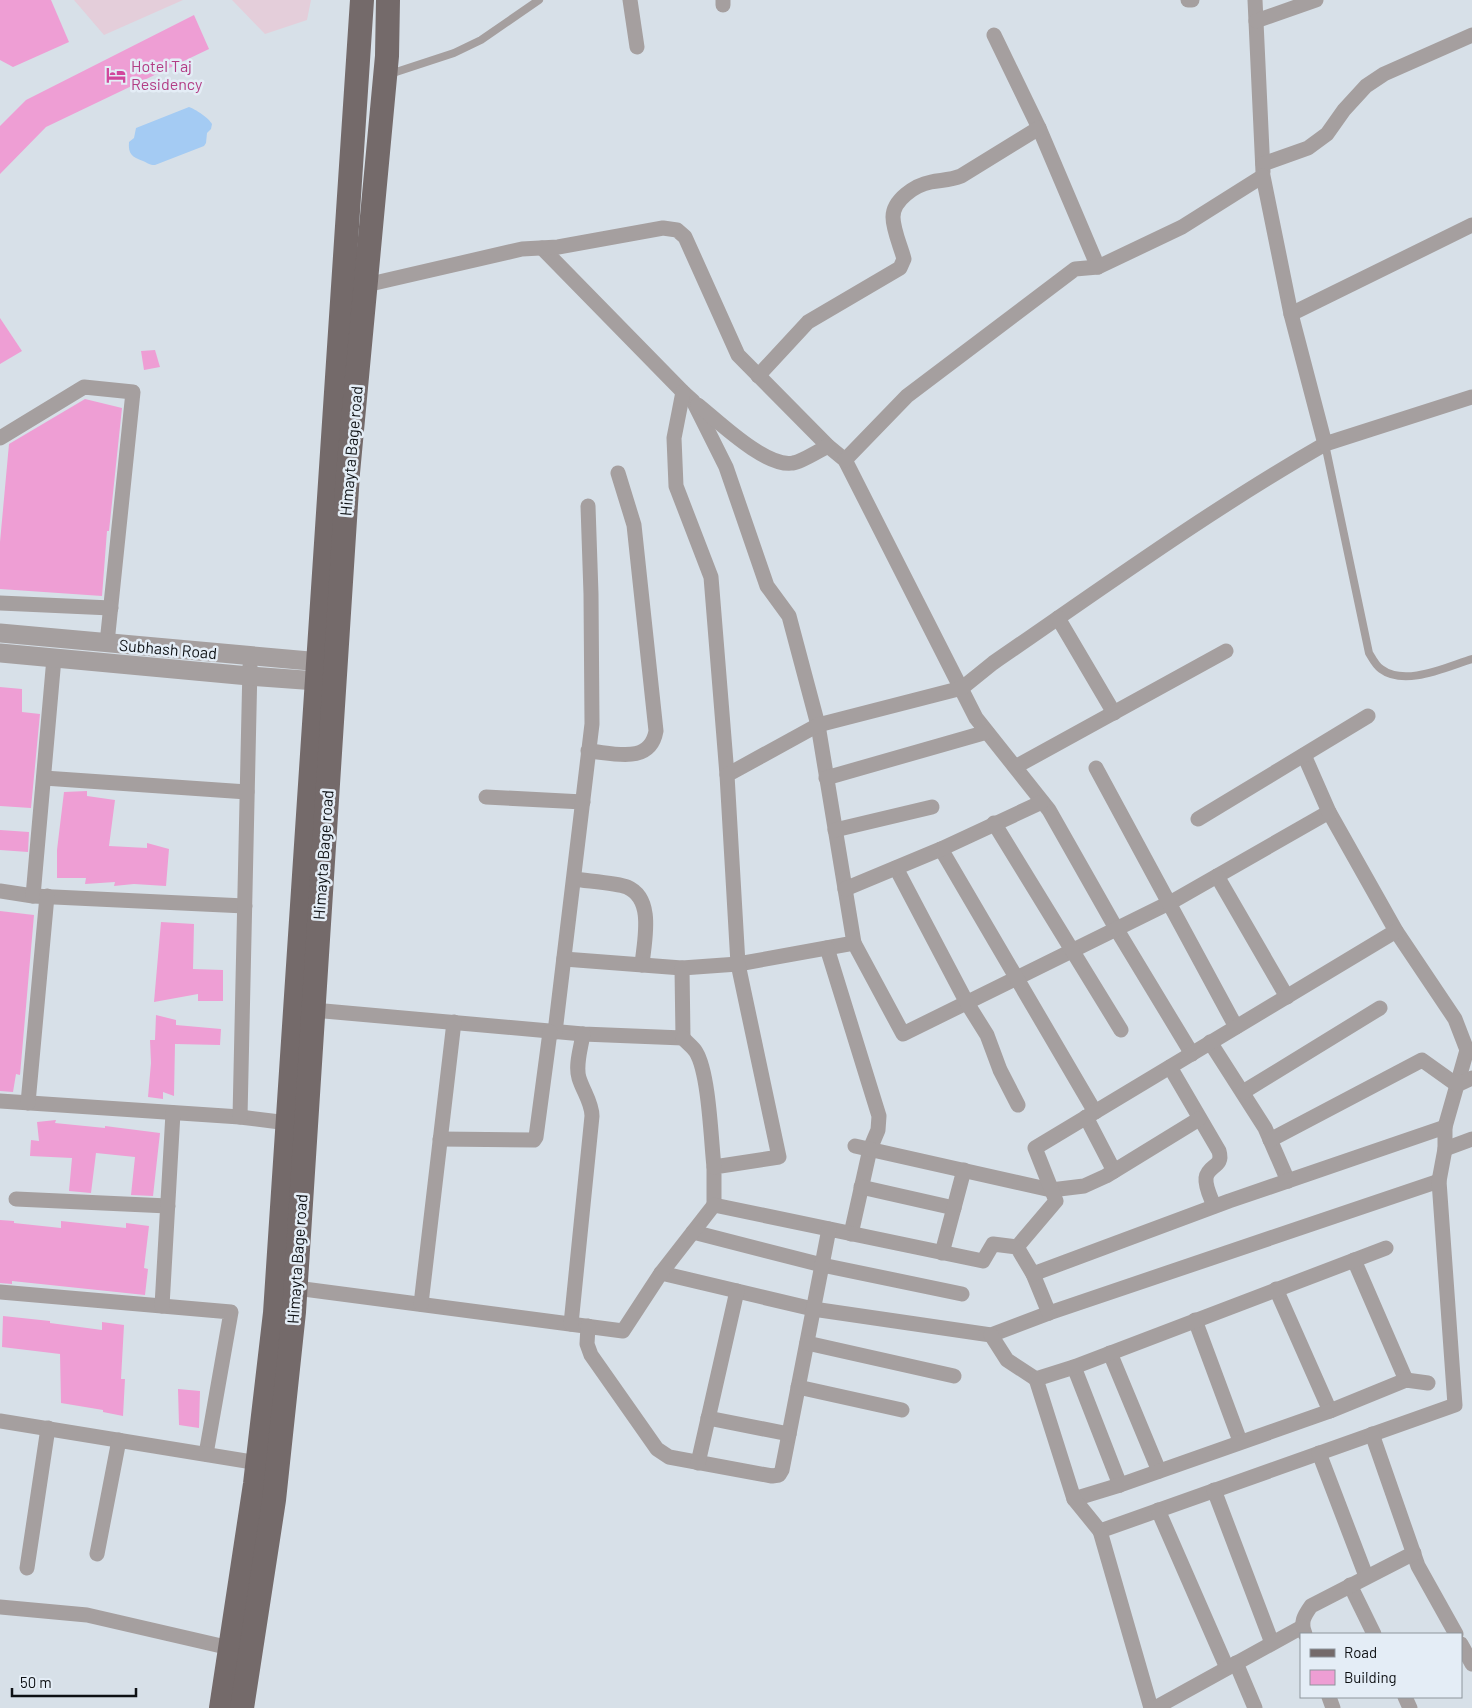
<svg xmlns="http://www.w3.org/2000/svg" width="1472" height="1708" font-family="Barlow,sans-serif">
<rect width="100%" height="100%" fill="#d7e0e8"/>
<!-- education -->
<g fill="#e4ceda">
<polygon points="74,0 183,0 104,35"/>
<polygon points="232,0 311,0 307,20 265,34"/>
</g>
<!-- water -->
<path fill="#a4cbf3" d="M189,107c6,2 20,11 23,17l-1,5 -4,4 -1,10 -2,3 -49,19c-6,0 -7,-2 -12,-4 -11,-4 -15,-7 -14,-19l5,-4 2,-10z"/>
<!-- building -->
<g fill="#ee9ed4">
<polygon points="0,0 51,0 69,42 13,67 0,60"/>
<polygon points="194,15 209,49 46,127 0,174 0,126 26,100"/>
<polygon points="0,318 22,351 0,364"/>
<polygon points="155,350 160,367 144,370 141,351"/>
<polygon points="85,399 122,408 109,531 107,531 102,596 0,589 0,542 9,444"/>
<polygon points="0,687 22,689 22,712 40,714 31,808 0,806"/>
<polygon points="87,791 87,796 115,800 109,846 147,848 147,843 169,849 166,886 134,884 114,886 115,882 85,884 86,878 57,878 57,850 64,792"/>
<polygon points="0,830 29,832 28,852 0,850"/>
<polygon points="0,911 34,915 20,1075 16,1074 13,1092 0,1091"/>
<polygon points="161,922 194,924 193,969 223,970 223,1001 198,1001 198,994 154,1002"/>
<polygon points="156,1015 176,1020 176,1025 221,1029 220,1045 175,1044 174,1096 163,1092 163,1099 148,1097 151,1063 150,1040 155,1040"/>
<polygon points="56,1120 55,1123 105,1128 105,1126 160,1133 153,1196 131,1195 135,1157 96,1153 91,1193 69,1191 72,1158 30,1156 31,1140 39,1141 37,1122"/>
<polygon points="0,1220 14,1221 14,1223 61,1228 61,1221 126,1228 126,1223 149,1226 144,1268 148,1269 145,1295 12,1281 12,1284 0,1283"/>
<polygon points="3,1316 50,1321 50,1323 102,1330 102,1322 124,1325 121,1379 125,1379 123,1416 103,1412 103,1410 61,1403 60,1354 2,1347"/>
<polygon points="178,1389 200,1391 199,1428 179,1425"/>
</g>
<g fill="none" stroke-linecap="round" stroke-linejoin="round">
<!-- service -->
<g stroke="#a59f9f" stroke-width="8">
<polyline points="390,74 454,53 481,40 539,0"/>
<path d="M1325,444l44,209c3,5 7,13 12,16 24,18 65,-2 91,-10"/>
</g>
<!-- minor -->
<g stroke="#a59f9f" stroke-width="15">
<polyline points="630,0 637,47"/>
<polyline points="723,0 723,5"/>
<polyline points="1188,0 1192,0"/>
<polyline points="1255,0 1263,172"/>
<polyline points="1256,21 1316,0"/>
<polyline points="994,35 1039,128 1098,267"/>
<polyline points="1263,164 1308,148 1327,134 1344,110 1366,86 1384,74 1472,35"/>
<polyline points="542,248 683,392 693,401 726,467 767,586 789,616 818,725 854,943"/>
<polyline points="366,285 522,249 558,247 663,228 677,230 685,237 738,355 828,446 845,460 976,718 1049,810 1117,930 1192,1054"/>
<polyline points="1291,314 1472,225"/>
<path d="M758,376l50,-54 92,-54 4,-9c-3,-12 -11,-29 -11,-42 0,-17 22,-32 38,-35 10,-2 20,-2 30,-6l78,-48"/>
<polyline points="683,392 674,438 676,486 711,577 727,775"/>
<path d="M698,405c20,16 68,63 95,58 8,-1 27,-13 35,-17"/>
<polyline points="0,438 84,387 133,392 107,643"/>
<path d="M1325,444c-115,66 -223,144 -332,219l-31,25 -144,37 -91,50 11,189 116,-21 49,91 272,-134 154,-88 67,119 59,88 12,31 -22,77"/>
<polyline points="845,460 907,396 1075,269 1098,267 1182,227 1263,176 1291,314 1325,444 1472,397"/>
<polyline points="0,603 111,608"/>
<polyline points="1058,618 1114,713"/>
<path d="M588,751c26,2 62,14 68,-20l-22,-206 -16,-52"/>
<polyline points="1304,755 1329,812"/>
<polyline points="1015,767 1226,651"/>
<polyline points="1096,768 1236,1027"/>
<polyline points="44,778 247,792"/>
<polyline points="826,778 987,732"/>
<polyline points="486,797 583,802"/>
<polyline points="1198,819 1368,716"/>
<polyline points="994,823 1121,1030"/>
<polyline points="835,830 932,807"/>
<polyline points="941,849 1095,1112"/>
<polyline points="896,868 967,1003 987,1035 1000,1070 1018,1105"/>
<polyline points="1217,876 1287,997"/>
<path d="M574,879c12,2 43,4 53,8 28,12 17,54 15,78"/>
<polyline points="845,889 941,849 1042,802"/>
<polyline points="0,891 33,896 245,906"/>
<polyline points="33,896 54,658"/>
<polyline points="827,948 879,1116 878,1130 870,1149 851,1234"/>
<polyline points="564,959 682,968"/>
<polyline points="313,1010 583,1034 683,1038 682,968 738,964 779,1157 714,1167 714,1205"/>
<polyline points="555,1032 592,724 591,594 588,506"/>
<path d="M683,1038c4,5 10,9 13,14 13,21 15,88 18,115"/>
<polyline points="1210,1042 1265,1128 1288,1181"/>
<path d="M1170,1067l49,84c5,17 -11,13 -13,27 -1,9 5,20 8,28"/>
<polyline points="1243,1092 1380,1008"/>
<polyline points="0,1101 240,1117 288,1123"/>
<polyline points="28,1103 47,896"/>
<polyline points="240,1117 250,666"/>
<polyline points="1086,1117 1114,1171"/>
<polyline points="440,1139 534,1140 536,1137 550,1032"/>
<polyline points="1270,1140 1422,1060 1457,1085 1472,1078"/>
<polyline points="855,1146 1051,1190 1084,1186 1106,1176 1199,1119"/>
<polyline points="1445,1149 1472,1139"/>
<polyline points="861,1187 954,1208"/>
<polyline points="16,1199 168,1206"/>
<polyline points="693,1232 822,1265 962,1294"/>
<polyline points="1017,1247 1056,1201 1035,1148 1396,931"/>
<polyline points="942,1253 964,1170"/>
<polyline points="1354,1260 1406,1380"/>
<polyline points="661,1273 813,1309 991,1335 1049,1313 1439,1181"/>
<polyline points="1033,1274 1049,1313"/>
<polyline points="296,1288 623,1331 661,1273 714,1205 983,1261 993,1244 1017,1247 1033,1274 1229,1201 1445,1127 1445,1149 1439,1181 1455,1405 1100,1531 1151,1708"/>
<polyline points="1276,1289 1330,1411"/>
<polyline points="0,1292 231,1312 206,1454"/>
<polyline points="421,1304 454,1022"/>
<polyline points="162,1306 173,1113"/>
<polyline points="1195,1320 1240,1441"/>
<path d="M571,1324l21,-208c0,-13 -9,-25 -13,-38 -4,-13 2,-30 4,-44"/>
<polyline points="588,1326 587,1344 591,1355 657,1449 669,1457 772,1476 779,1475 782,1470 829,1229"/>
<polyline points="991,1335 1007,1360 1036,1379"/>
<polyline points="807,1343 954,1376"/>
<polyline points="1110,1353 1159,1471"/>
<polyline points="1074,1367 1120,1485"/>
<polyline points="798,1387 902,1410"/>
<polyline points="708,1418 789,1434"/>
<polyline points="0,1421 265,1464"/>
<polyline points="1372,1434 1418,1566 1456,1634"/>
<polyline points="1319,1453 1366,1576"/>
<polyline points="698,1463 737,1291"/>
<polyline points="1214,1490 1272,1643"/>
<polyline points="1074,1499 1120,1485 1330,1411 1406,1380 1428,1383"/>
<polyline points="1158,1510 1227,1668"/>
<polyline points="1100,1531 1074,1499 1036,1379 1074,1367 1386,1248"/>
<polyline points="97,1554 119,1440"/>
<polyline points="27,1568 48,1428"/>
<polyline points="1350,1585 1374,1634"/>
<polyline points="0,1607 87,1615 230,1648"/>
<path d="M1305,1634c-5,-12 -1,-18 6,-28l103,-53"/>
<polyline points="1461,1644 1472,1664"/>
<polyline points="1236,1663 1255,1708"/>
<polyline points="1329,1697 1333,1708"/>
<polyline points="1405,1697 1410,1708"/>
<polyline points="1155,1708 1302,1627"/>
</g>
<!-- tertiary -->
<g stroke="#a59f9f" stroke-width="19">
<polyline points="0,633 332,663"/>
<polyline points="0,653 249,676 331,682"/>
</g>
<!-- primary -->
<g stroke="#746a6a" stroke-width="24">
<polyline points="221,1708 255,1484 275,1313 362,0"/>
<polyline points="242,1708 274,1500 294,1312 348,473 387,56 388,0"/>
</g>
</g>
<!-- icons -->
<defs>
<symbol id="hotel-bare" viewBox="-9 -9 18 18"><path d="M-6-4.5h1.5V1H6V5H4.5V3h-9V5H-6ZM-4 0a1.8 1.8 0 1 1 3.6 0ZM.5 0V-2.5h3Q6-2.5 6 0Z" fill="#d1479c" stroke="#e4edf6" stroke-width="2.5" paint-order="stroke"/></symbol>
</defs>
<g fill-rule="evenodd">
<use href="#hotel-bare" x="102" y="61" width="28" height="28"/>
</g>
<g text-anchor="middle" stroke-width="5" stroke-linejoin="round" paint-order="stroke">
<!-- hotel labels -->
<g font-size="16" fill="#b23c85" stroke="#e4edf6" text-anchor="start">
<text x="131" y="72">Hotel Taj<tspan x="131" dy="18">Residency</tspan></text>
</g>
<!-- street labels -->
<g font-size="16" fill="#0e1114" stroke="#e4edf6">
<text transform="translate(351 451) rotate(-85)" y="6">Himayta Bage road</text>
<text transform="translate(168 649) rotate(5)" y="6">Subhash Road</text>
<text transform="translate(323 855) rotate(-86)" y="6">Himayta Bage road</text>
<text transform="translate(297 1259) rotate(-86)" y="6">Himayta Bage road</text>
</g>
</g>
<!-- legend -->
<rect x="1300" y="1633" width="162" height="65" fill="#e4edf6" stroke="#8e959c"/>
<rect x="1310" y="1649" width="25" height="8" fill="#746a6a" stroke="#8e959c"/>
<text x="1344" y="1658" font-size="15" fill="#0e1114">Road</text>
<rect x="1310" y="1670" width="25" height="15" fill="#ee9ed4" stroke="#8e959c"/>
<text x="1344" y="1683" font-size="15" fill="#0e1114">Building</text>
<!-- scale -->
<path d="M12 1688v8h124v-8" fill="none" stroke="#0e1114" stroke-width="2.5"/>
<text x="20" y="1688" font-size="15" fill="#0e1114" stroke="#e4edf6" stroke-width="4" paint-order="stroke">50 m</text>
</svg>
